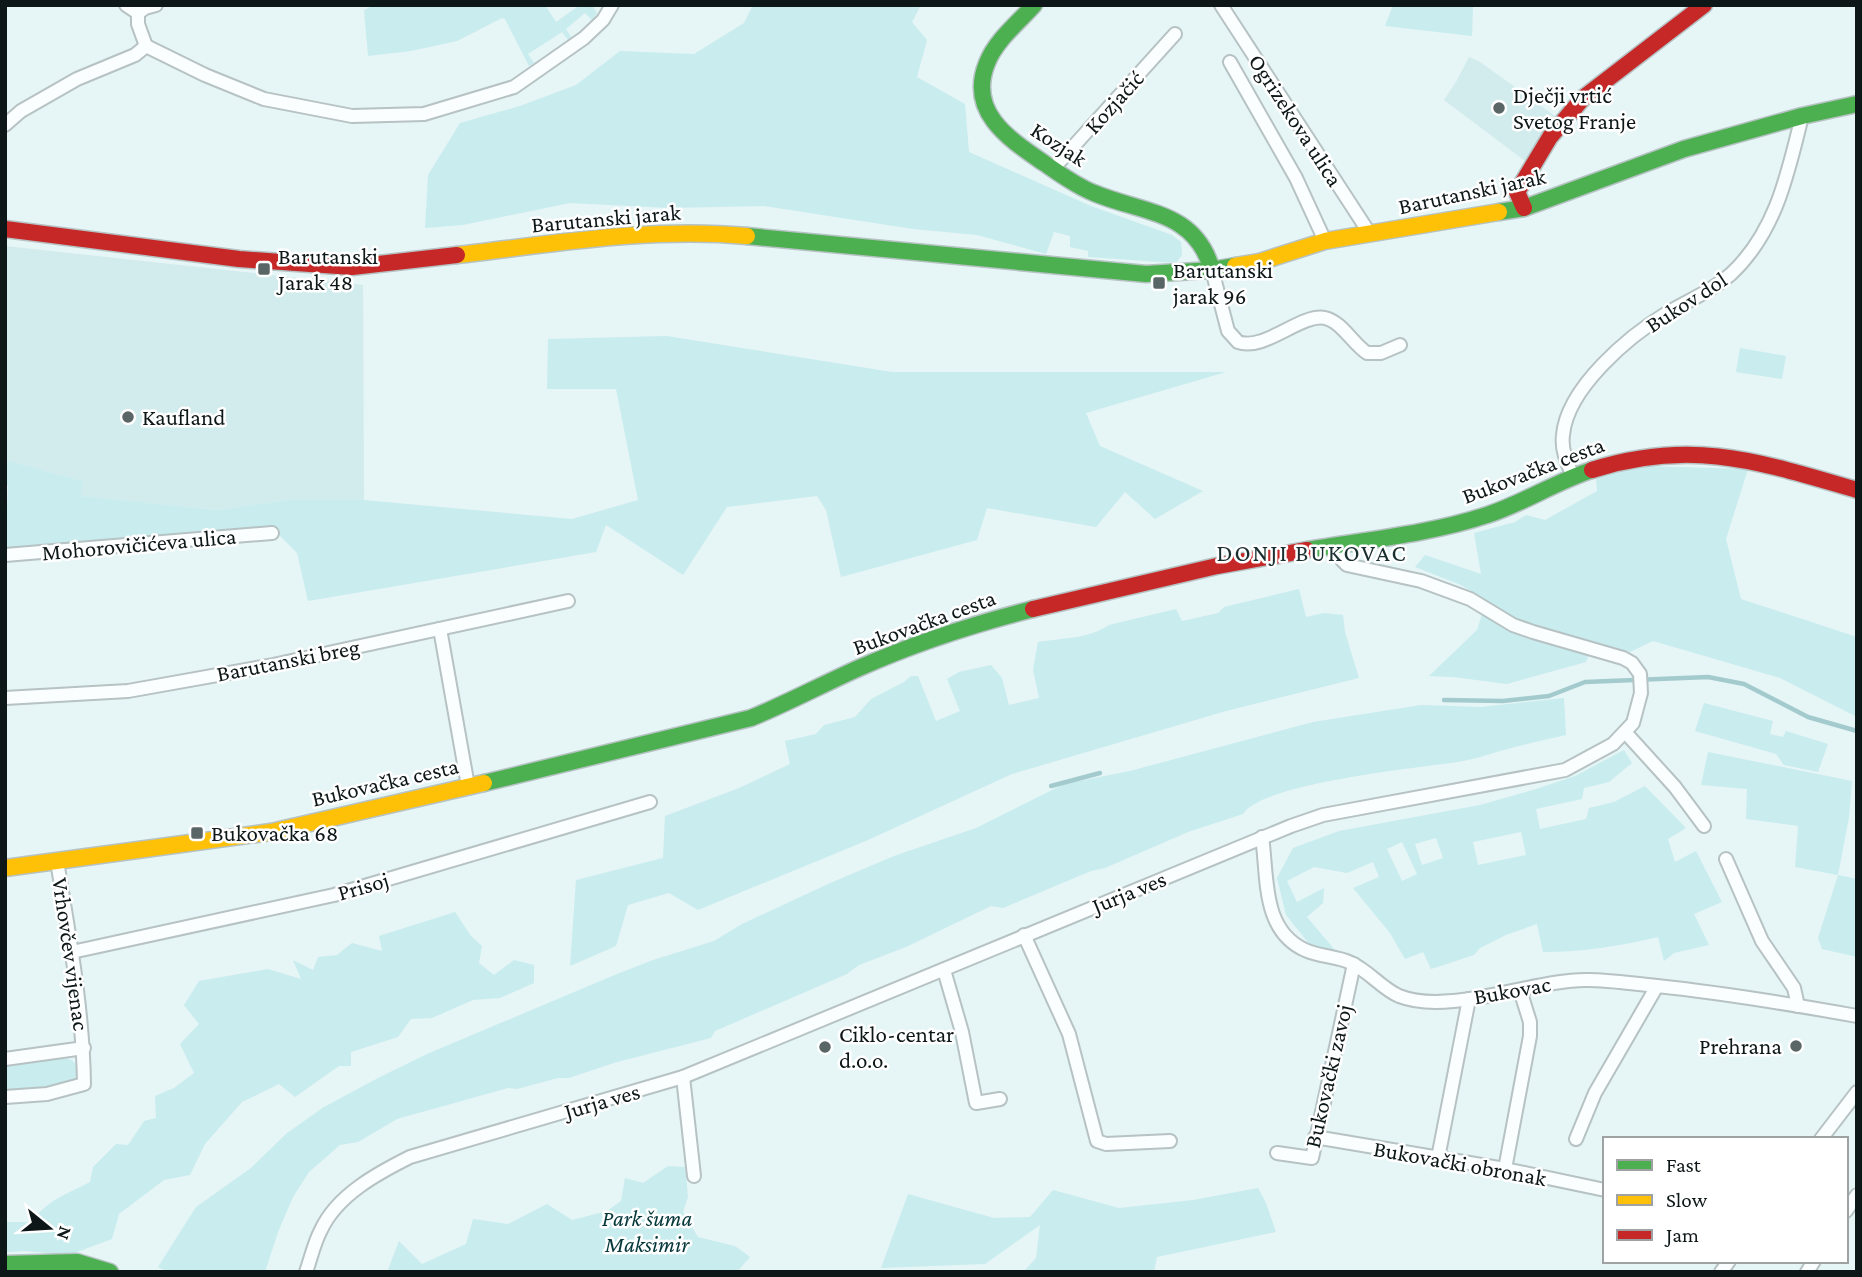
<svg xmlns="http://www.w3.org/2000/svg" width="1862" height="1277" font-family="'Crimson Pro',serif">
<rect width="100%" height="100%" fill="#e6f5f6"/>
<!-- built -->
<g fill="#d2ebec">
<polygon points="1469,57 1480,62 1555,116 1525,161 1444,100 1456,82"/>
<polygon points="5,246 363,285 364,500 287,500 217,510 80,496 81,481 5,460"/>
</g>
<!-- green -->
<g fill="#c9ecee" fill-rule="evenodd">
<polygon points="374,5 417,5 418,7 423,5 545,5 556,22 580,5 592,5 597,13 592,20 585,13 566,29 571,37 568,40 562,32 528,54 534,63 529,66 505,19 502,18 457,41 411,51 368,56 364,10"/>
<polygon points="753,5 921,5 912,22 927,40 917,77 965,104 969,152 1091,206 1172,235 1181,242 1182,255 1176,263 1088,257 1088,251 1070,247 1070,236 1054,232 1046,254 977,235 913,229 764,206 670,208 570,203 463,225 425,228 428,175 460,123 520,106 576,85 620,51 694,54 744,23"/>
<polygon points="1393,5 1473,5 1472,36 1385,26"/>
<polygon points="667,336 892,372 1226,372 1086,413 1100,446 1203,491 1155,519 1125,492 1096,527 987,508 977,540 841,577 826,510 817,496 727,507 683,575 606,525 596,552 308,601 297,553 272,528 5,549 8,486 5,485 5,460 82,481 81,496 217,510 287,500 364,500 572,519 638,500 616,389 547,389 548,339"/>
<polygon points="1740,348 1786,356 1782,379 1736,372"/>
<polygon points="1645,466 1748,469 1726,539 1741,599 1857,637 1857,717 1780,678 1653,641 1630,652 1518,620 1461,585 1415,567 1425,555 1481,574 1474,533 1515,522 1526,515 1545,520 1597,491 1596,477"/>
<path d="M1299,589l7,28 18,-4 19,2 2,17 14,46 -133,33 -214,63 -144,66 -170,70 -29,-17 -41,12 -12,41 -46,20 6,-86 87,-22 2,-42 74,-28 51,-24 -5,-23 31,-7 8,-9 31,-8 16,-18 33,-17 7,-6h7l18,45 24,-10 -13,-32 12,-7 32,-7 11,13 7,27 30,-7 -6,-28 5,-28c23,-4 51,-3 71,-17l67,-16 6,12 36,-8 6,-6z"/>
<polygon points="1482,614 1515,632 1589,654 1586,662 1507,684 1453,677 1429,676 1477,630"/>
<path d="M1564,698l2,37c-21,5 -42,9 -62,15 -15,4 -31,10 -47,12 -39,6 -195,21 -214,52l-55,18 -83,36 -14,3 -88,37 -12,-2 -85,41 -47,18 -12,9 -132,57 -4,7 -94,24 -48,16h-11l-41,11 -9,-1 -111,31 -39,23 -18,3 -31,27 -16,25 -15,35 -13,40h-97l-10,-5 38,-60 55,-39 36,-35 37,-26 56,-30 47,-23 190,-80 36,-14 61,-19 28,-17 86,-40 66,-28 82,-28 88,-44 66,-13 183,-49 108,-17 60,2z"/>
<polygon points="1704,703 1773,721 1770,734 1783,737 1786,731 1828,744 1818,772 1784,765 1776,754 1695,731"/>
<path d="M1624,750l8,13 -23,19 -25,6 -2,11 -46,10 4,20 46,-10 3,-11 25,-6 31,-16 41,42 -18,11 7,23 21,-11 26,51 -28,12 15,31 -35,8 -10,8 -6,-24c-38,9 -77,15 -115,15l-6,-28 -31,11 -26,13 -6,7 -43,14 -8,-17 -18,7 -15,-26 -37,-45 26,-11 -6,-15 -26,11 -33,-6 -27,14 10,21 27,-14 -1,15 -16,14 28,33 -24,-4 -25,-31 -9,-37 16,-30 46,-17 141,-26 53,-15 42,-14zM1521,832l5,23 -48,10 -5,-23zM1436,838l7,20 -21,7 -7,-21zM1402,842l15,32 -15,7 -15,-32z"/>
<polygon points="1708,752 1852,781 1849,817 1838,875 1857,879 1857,957 1822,949 1818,938 1838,875 1795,867 1798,826 1746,819 1747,789 1701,785"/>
<path d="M455,912l16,24 11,10 -3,17 15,12 20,-15 20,5v18l-34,15 -27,2 -41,18 -21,1 -13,18 -47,15v14h-12l-44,31 -16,-13 -37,18 -37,42 -15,31 -26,5 -45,34 -7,25 -43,16 -44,-4 -20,1v-30h27c13,-21 37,-29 58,-40l3,-15 23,-23 12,1 16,-24 12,-3 -1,-22 19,-8 20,-15 -14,-29 19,-20 -15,-19 15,-24 69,-12 33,10 -8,-19 20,10 5,-13 19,-2 15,-12 30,8 -3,-15z"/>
<path d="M66,1058c13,3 13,15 7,24l-68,10v-27z"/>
<polygon points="668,1166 685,1167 688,1197 683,1212 698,1237 735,1246 750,1257 737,1272 387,1272 399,1241 422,1264 466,1244 473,1219 508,1224 547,1204 572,1220 607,1211 621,1201 625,1178 643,1183"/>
<polygon points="1258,1188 1266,1203 1276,1232 1157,1257 1154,1272 1023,1272 1036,1258 1040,1225 985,1264 881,1268 908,1194 994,1218 1030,1217 1053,1190 1119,1208 1193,1200"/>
</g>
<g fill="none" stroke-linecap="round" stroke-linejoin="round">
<!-- stream -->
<g stroke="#a3cbcd" stroke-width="4.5">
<polyline points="1444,700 1503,701 1549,696 1585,682 1708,677 1744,684 1808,717 1857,731"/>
<polyline points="1051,786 1100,773"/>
</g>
<defs>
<g id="street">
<polyline points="126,5 138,13"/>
<polyline points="1221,5 1370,234"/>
<polyline points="138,13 138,24 146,46"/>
<polyline points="138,13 145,8 156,5"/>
<polyline points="146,46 205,75 264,99 352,116 424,114 514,87 584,38 603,20 612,5"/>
<polyline points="1230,62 1296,178 1325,241"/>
<polyline points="5,125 21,111 77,79 135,55 146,46"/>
<polyline points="1053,169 1175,34"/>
<path d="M1212,270l16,61 10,11c26,10 63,-29 87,-24 17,4 28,26 42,35h14l19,-8"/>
<path d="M1573,476c-6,-13 -12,-26 -10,-41 4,-47 66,-99 104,-122 22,-13 45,-22 64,-39 45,-42 57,-101 71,-158"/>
<polyline points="5,555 272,533"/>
<polyline points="440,629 468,786"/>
<polyline points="5,698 128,691 273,665 568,601"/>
<polyline points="1625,732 1675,787 1704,826"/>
<path d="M1262,837c6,39 -1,93 43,113 15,7 32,6 46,13 18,8 30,25 48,33 51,20 135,-17 189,-16 23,0 46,4 69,6 67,7 133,18 200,30"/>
<polyline points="1726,859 1762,941 1794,988 1798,1006"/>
<polyline points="1024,935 1069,1034 1097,1141 1106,1144 1170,1141"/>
<polyline points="72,952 334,895 650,802"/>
<polyline points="944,970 962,1032 976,1103 1000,1099"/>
<polyline points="5,1059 84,1048"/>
<polyline points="683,1077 694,1176"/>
<path d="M5,1097l42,-3 37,-10c-1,-75 -15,-149 -27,-223"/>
<polyline points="1315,1137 1505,1169 1605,1190"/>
<polyline points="1576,1139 1595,1093 1657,986"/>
<polyline points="1821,1139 1857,1092"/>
<polyline points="1277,1153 1312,1158 1354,964"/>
<polyline points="1438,1158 1469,999"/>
<polyline points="1505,1169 1530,1036 1530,1022 1520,990"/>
<polyline points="1846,1211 1857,1195"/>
<path d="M306,1272c5,-14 8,-29 15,-42 16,-35 57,-57 89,-73l273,-80 608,-251 32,-11 242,-45 48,-26 20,-21 8,-30 -1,-19 -8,-11 -9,-5 -90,-26 -20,-7 -43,-26 -49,-18 -74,-16 -5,-5 -3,-15"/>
<polyline points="1721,1272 1729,1261"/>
<polyline points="1807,1272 1814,1261"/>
</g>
<g id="fast">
<path d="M1034,5c-16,18 -38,35 -47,58 -20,49 22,76 57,100 16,11 32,23 50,30 50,21 101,17 118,77"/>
<polyline points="1499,212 1524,208 1684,149 1802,116 1857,104"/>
<polyline points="747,236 1146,274 1212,270 1235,266"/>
<path d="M1307,550c60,-10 123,-16 180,-35 37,-12 68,-33 105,-45"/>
<path d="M484,783l267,-65c37,-15 72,-34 108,-50 56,-25 115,-44 174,-59"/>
<polyline points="5,1264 77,1262 110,1272"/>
</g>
<g id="slow">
<path d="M457,255c95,-11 193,-28 290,-19"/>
<polyline points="1235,266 1259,262 1325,241 1499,212"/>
<polyline points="5,868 271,832 484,783"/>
</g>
<g id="jam">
<polyline points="1524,208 1517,192 1550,137 1583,98 1704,5"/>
<polyline points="5,229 239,259 352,267 457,255"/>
<path d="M1592,470c101,-32 168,-8 265,20"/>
<polyline points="1033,609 1217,566 1307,550"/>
</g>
</defs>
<!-- street casing -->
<use href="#street" stroke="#b6c2c3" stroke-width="16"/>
<!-- fast casing -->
<use href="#fast" stroke="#b6c2c3" stroke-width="19"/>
<!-- slow casing -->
<use href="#slow" stroke="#b6c2c3" stroke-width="19"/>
<!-- jam casing -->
<use href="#jam" stroke="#b6c2c3" stroke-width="19"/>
<!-- street -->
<use href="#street" stroke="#fbfefe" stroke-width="12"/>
<!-- fast -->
<use href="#fast" stroke="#4caf50" stroke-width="16"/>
<!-- slow -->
<use href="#slow" stroke="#ffc107" stroke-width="16"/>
<!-- jam -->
<use href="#jam" stroke="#c62828" stroke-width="16"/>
</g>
<!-- markers -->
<g fill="#5a6566" stroke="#fff" stroke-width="2.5">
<circle cx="1499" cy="108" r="7"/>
<rect x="257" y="262" width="14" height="14" rx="3.5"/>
<rect x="1152" y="276" width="14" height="14" rx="3.5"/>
<circle cx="128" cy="417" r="7"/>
<rect x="190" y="826" width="14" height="14" rx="3.5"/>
<circle cx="1796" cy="1046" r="7"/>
<circle cx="825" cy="1047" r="7"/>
</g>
<g text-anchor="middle" stroke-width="5" stroke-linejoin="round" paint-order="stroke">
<!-- poi labels -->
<g font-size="23" fill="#0e1718" stroke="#fff" text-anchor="start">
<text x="1513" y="103">Dječji vrtić<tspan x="1513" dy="26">Svetog Franje</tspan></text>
<text x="278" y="264">Barutanski<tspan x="278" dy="26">Jarak 48</tspan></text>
<text x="1173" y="278">Barutanski<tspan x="1173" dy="26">jarak 96</tspan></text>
<text x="142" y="425">Kaufland</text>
<text x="211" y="841">Bukovačka 68</text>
<text x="839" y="1042">Ciklo-centar<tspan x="839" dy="26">d.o.o.</tspan></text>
<text x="1782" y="1054" text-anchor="end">Prehrana</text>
</g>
<!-- street labels -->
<g font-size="23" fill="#0e1718" stroke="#fff">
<text transform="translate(1114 102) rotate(-48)" y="8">Kozjačić</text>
<text transform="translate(1296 120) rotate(57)" y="8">Ogrizekova ulica</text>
<text transform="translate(1059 144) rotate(33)" y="8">Kozjak</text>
<text transform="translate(1472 191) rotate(-12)" y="8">Barutanski jarak</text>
<text transform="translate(606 218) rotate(-5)" y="8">Barutanski jarak</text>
<text transform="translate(1686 302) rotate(-33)" y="8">Bukov dol</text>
<text transform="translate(1533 470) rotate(-21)" y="8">Bukovačka cesta</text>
<text transform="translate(139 544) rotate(-5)" y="8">Mohorovičićeva ulica</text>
<text transform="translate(924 622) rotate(-20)" y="8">Bukovačka cesta</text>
<text transform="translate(288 660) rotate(-11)" y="8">Barutanski breg</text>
<text transform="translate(385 782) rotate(-13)" y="8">Bukovačka cesta</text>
<text transform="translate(363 886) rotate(-16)" y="8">Prisoj</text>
<text transform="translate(1129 892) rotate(-22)" y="8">Jurja ves</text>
<text transform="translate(71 954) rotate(82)" y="8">Vrhovčev vijenac</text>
<text transform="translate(1512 990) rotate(-10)" y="8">Bukovac</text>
<text transform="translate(1328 1076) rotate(-77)" y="8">Bukovački zavoj</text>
<text transform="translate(602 1101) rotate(-16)" y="8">Jurja ves</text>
<text transform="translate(1460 1163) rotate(10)" y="8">Bukovački obronak</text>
</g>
<!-- park labels -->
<g font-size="23" font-style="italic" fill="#033639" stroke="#fff">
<text x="647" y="1226">Park šuma<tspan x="647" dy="26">Maksimir</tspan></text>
</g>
<!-- neighbourhood labels -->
<g font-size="24" letter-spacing="2" fill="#192f30" stroke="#fff">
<text x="1312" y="561">DONJI BUKOVAC</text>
</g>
</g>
<!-- border -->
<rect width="1862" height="1277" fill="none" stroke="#0e1718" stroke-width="14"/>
<!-- legend -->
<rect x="1603" y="1137" width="245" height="126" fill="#ffffff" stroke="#9fa2a3" stroke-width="2"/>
<rect x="1617" y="1160" width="35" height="10" fill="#4caf50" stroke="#9fa2a3" stroke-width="2"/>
<text x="1666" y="1172" font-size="21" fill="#0e1718">Fast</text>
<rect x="1617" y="1195" width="35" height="10" fill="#ffc107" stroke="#9fa2a3" stroke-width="2"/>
<text x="1666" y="1207" font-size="21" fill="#0e1718">Slow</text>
<rect x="1617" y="1230" width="35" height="10" fill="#c62828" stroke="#9fa2a3" stroke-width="2"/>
<text x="1666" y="1242" font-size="21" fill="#0e1718">Jam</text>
<!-- north arrow -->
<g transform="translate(49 1228) rotate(108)" stroke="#ffffff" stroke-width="5" paint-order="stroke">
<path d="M0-5L12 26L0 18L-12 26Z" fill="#0e1718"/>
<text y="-10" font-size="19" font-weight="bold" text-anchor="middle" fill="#0e1718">N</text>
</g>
</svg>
